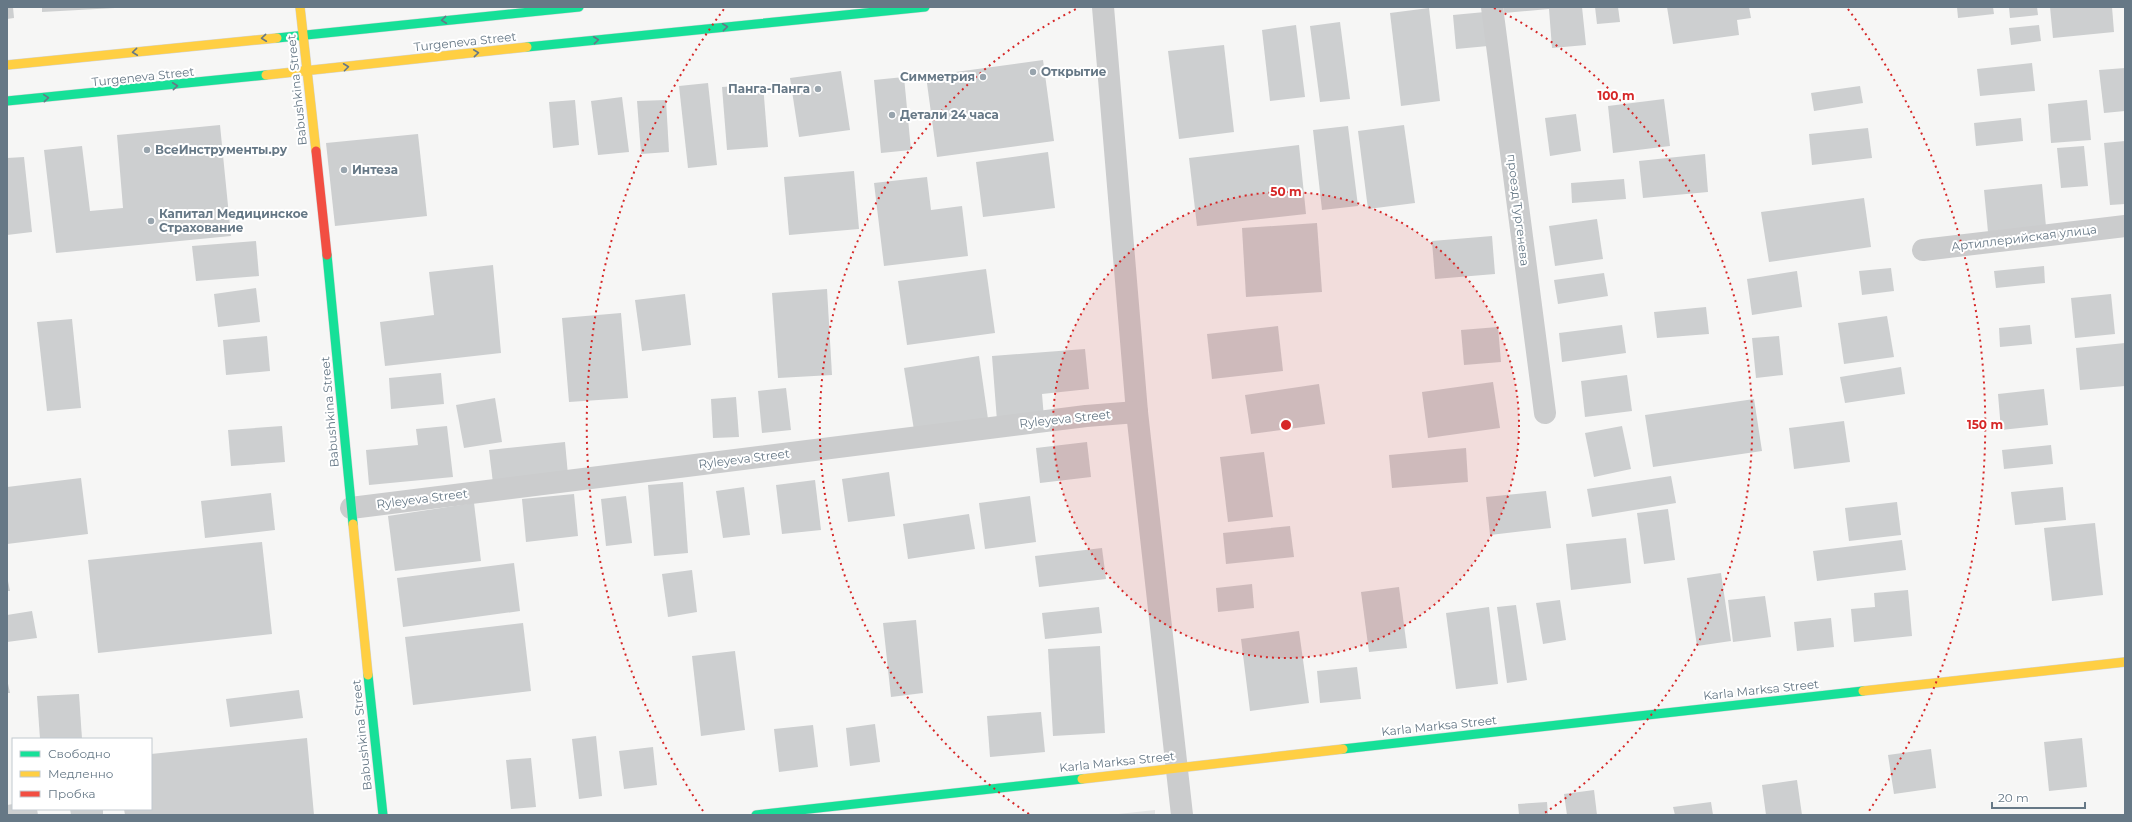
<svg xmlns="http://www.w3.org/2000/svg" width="2132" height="822" font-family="Montserrat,sans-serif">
<rect width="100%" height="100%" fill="#f6f6f5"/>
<!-- built -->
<polygon fill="#e5e6e6" points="1155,810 1155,815 1109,815"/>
<!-- building -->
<g fill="#cdcfd0">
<polygon points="7,7 13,7 14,18 7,19"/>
<polygon points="42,7 115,7 115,8 42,12"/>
<polygon points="1503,7 1582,7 1586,45 1552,48 1549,9 1504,13"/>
<polygon points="1595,7 1618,7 1620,22 1597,24"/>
<polygon points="1667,7 1749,7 1751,18 1737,20 1739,35 1673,44"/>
<polygon points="1957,7 1993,7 1994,14 1958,18"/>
<polygon points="2009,7 2037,7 2038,15 2010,18"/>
<polygon points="2050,7 2112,7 2114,32 2053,38"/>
<polygon points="1429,8 1440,101 1401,106 1390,13"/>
<polygon points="1485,12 1488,46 1456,49 1453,15"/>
<polygon points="1340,22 1350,99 1320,102 1310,26"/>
<polygon points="1296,25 1305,97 1270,101 1262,30"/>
<polygon points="2039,25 2041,41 2011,45 2009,28"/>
<polygon points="1224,45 1234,132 1179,139 1168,51"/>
<polygon points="1043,60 1054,141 937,157 926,76"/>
<polygon points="2032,63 2035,91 1980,96 1977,69"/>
<polygon points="2125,68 2125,111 2104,113 2099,70"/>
<polygon points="841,71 850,130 799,137 790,78"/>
<polygon points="904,77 911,150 881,153 874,80"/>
<polygon points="708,83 717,165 688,168 679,86"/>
<polygon points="763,84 768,147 727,150 722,87"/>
<polygon points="1860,86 1863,103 1814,111 1811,93"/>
<polygon points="622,97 629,152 598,155 591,101"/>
<polygon points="1664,99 1670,146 1613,153 1608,106"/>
<polygon points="575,100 579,145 553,148 549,102"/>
<polygon points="666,100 669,152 641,154 637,101"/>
<polygon points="2087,100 2091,140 2051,143 2048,104"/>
<polygon points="1576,114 1581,151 1550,156 1545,118"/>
<polygon points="2021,118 2023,141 1976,146 1974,123"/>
<polygon points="220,125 231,236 56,253 44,150 82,146 90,211 123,208 117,135"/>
<polygon points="1404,125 1415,203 1368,209 1358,131"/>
<polygon points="1348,126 1358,206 1322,210 1313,130"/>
<polygon points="1868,128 1872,158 1812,165 1809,134"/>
<polygon points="418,134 427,216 335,226 326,143"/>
<polygon points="2125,141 2125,204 2110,205 2104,143"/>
<polygon points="1299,145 1306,214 1197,226 1189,158"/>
<polygon points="2084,146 2088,186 2061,188 2057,148"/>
<polygon points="1048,152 1055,208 983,217 976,162"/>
<polygon points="1705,154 1708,192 1643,198 1639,161"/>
<polygon points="24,157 32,232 7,235 7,158"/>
<polygon points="854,171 859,229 789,235 784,177"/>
<polygon points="927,177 931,210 962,206 968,256 884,266 874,183"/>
<polygon points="1624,179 1626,199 1572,203 1571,183"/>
<polygon points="2042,184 2046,227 1988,232 1984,190"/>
<polygon points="1864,198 1871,247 1769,262 1761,212"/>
<polygon points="1597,219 1603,259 1555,266 1549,226"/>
<polygon points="1317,223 1322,292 1246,297 1242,228"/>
<polygon points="1492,236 1495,274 1435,279 1432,241"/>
<polygon points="256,241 259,276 196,281 192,246"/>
<polygon points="493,265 501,353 385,366 380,322 434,315 429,272"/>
<polygon points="2044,266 2045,283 1996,288 1994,271"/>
<polygon points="1891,268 1894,291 1862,295 1859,271"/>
<polygon points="986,269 995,333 907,345 898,281"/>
<polygon points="1797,271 1802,307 1752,315 1747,279"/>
<polygon points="1604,273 1608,296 1558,304 1554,280"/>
<polygon points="256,288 260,322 218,327 214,294"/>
<polygon points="827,289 832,375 778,378 772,293"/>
<polygon points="685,294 691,345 642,351 635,300"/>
<polygon points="2111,294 2115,334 2075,338 2071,298"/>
<polygon points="1706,307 1709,334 1657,338 1654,312"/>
<polygon points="621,313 628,398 569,402 562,318"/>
<polygon points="1887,316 1894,357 1844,364 1838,323"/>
<polygon points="72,319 81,408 47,411 37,322"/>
<polygon points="1622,325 1626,353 1562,362 1559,333"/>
<polygon points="2030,325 2032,344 2000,347 1999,328"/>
<polygon points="1278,326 1283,371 1212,379 1207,334"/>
<polygon points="1498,327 1501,362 1464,365 1461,330"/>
<polygon points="267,336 270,371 226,375 223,340"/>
<polygon points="1779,336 1783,375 1756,378 1752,338"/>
<polygon points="2125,343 2125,386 2080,390 2076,348"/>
<polygon points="1085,349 1089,389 1042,394 1044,418 997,421 992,356"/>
<polygon points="979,356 988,419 914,430 904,368"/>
<polygon points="1901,367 1905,394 1845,403 1840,377"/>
<polygon points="441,373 444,404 391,409 389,378"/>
<polygon points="1627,375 1632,411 1585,417 1581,381"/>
<polygon points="1493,382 1500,428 1428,438 1422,392"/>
<polygon points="1319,384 1325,424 1251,434 1245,395"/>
<polygon points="786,388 791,430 762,433 758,391"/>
<polygon points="2044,389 2048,425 2001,430 1998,394"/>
<polygon points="736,397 739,437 713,438 711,399"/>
<polygon points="495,398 502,442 464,448 456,405"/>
<polygon points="1754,399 1762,451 1653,467 1645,415"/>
<polygon points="1844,421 1850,462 1794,469 1789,428"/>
<polygon points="282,426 285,462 231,466 228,430"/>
<polygon points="447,426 453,477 369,485 366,450 418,445 416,429"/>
<polygon points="1622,426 1631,469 1594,477 1585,433"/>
<polygon points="565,442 568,475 493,483 489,450"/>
<polygon points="1087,442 1091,477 1040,483 1036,448"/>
<polygon points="2051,445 2053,464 2004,469 2002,450"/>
<polygon points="1466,448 1468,482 1392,488 1389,455"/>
<polygon points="1264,452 1273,517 1228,522 1220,457"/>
<polygon points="889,472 895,516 848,522 842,479"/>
<polygon points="1671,476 1676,503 1592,517 1587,489"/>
<polygon points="81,478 88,534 7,544 7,487"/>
<polygon points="815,480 821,530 782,534 776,485"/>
<polygon points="683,482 688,553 654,556 648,485"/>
<polygon points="744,487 750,535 723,538 716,491"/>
<polygon points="2063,487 2066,520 2015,525 2011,492"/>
<polygon points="1546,491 1551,528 1490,535 1486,497"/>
<polygon points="271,493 275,530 205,538 201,501"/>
<polygon points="574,494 578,536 526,542 522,499"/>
<polygon points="626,496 632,543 606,546 601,499"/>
<polygon points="1030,496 1036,542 985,549 979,503"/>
<polygon points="1897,502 1901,535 1849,541 1845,508"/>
<polygon points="474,503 481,561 395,571 388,516"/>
<polygon points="1668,509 1675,560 1644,564 1637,513"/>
<polygon points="969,514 975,549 908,559 903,524"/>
<polygon points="2095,523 2103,595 2052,601 2044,528"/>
<polygon points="1290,526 1294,557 1226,564 1223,533"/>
<polygon points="1626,538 1631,583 1571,590 1566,544"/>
<polygon points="1902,540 1906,570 1817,581 1813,551"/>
<polygon points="262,542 272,634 98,653 88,560"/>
<polygon points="1102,548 1106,579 1039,587 1035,556"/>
<polygon points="514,563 520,611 403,627 397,578"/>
<polygon points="692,570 697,612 668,617 662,574"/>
<polygon points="1721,573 1731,641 1697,646 1687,578"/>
<polygon points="7,576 10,591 7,591"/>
<polygon points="1252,584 1254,608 1218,612 1216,588"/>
<polygon points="1399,587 1407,648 1369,652 1361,592"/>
<polygon points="1908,590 1912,636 1854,642 1851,609 1875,607 1874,593"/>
<polygon points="1765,596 1771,637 1733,642 1728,600"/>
<polygon points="1560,600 1566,640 1543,644 1536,603"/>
<polygon points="1516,605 1527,680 1507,683 1497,607"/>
<polygon points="1099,607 1102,633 1045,639 1042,613"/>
<polygon points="1489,607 1498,684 1456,689 1446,613"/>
<polygon points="32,611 37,638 7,642 7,615"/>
<polygon points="1831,618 1834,647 1797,651 1794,622"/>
<polygon points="916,620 923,693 891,697 883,623"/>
<polygon points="523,623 531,691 413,705 405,637"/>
<polygon points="1299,631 1309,703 1250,711 1241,639"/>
<polygon points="1100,646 1105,733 1053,736 1048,649"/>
<polygon points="735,651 745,730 701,736 692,656"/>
<polygon points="1357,667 1361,699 1320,703 1317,671"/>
<polygon points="7,679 10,693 7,693"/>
<polygon points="299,690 303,718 230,727 226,699"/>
<polygon points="79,694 82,739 40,739 37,696"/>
<polygon points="1041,712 1045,752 990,757 987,716"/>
<polygon points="875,724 880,762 850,766 846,728"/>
<polygon points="813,725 818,767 779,772 774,729"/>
<polygon points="596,736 602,796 579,799 572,739"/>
<polygon points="307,738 314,815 125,815 124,809 151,809 151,754"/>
<polygon points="2082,738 2087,787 2049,791 2044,742"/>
<polygon points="653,747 657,785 624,789 619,751"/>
<polygon points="1931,749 1936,788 1894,794 1888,755"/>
<polygon points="531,758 536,807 511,809 506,760"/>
<polygon points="1797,780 1802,815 1766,815 1762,785"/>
<polygon points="1594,790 1597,815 1567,815 1564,794"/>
<polygon points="1547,802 1548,815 1519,815 1518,804"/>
<polygon points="1711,802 1713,815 1675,815 1673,807"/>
<polygon points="13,804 13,809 37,809 38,815 7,815 7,805"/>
<polygon points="70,809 103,809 103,815 71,815"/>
</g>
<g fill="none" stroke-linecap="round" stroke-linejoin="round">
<defs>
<g id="fast">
<polyline points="277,38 579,7"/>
<polyline points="527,47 925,7"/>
<polyline points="7,101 266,75"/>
<polyline points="327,255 353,524"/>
<polyline points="368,675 383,815"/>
<polyline points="1343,749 1863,691"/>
<polyline points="756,815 1082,779"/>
</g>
<g id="slow">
<polyline points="300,7 316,151"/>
<polyline points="7,65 277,38"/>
<polyline points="266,75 527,47"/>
<polyline points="353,524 368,675"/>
<polyline points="1863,691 2125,662"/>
<polyline points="1082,779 1343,749"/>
</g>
<polyline id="jam" points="316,151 327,255"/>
</defs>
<!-- fast casing -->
<use href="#fast" stroke="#d3d4d5" stroke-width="10"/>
<!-- slow casing -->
<use href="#slow" stroke="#d3d4d5" stroke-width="10"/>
<!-- jam casing -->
<use href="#jam" stroke="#d3d4d5" stroke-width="10"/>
<!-- street -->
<g stroke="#cbcccd" stroke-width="22">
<polyline points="1103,7 1137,412 1182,815"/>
<polyline points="1492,7 1545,413"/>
<polyline points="1923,250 2125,226"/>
<polyline points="351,508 1086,416 1137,412"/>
</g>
<!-- fast -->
<use href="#fast" stroke="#16e098" stroke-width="9"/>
<!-- slow -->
<use href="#slow" stroke="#ffcf43" stroke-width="9"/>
<!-- jam -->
<use href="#jam" stroke="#f24e42" stroke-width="9"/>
</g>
<!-- one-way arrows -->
<defs><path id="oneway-chevron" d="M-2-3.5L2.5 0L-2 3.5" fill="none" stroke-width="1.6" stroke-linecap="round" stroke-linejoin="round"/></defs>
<g stroke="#667886">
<use href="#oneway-chevron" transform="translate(444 20) rotate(174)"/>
<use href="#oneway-chevron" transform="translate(725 27) rotate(-6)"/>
<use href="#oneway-chevron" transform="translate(264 38) rotate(174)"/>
<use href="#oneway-chevron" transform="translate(596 40) rotate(-6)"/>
<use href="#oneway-chevron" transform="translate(135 52) rotate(174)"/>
<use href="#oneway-chevron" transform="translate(476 53) rotate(-6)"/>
<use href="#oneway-chevron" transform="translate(346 67) rotate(-7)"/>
<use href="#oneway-chevron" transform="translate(175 86) rotate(-6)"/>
<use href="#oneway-chevron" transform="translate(46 98) rotate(-5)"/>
</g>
<!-- distance rings -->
<circle cx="1286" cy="425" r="233" fill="#d62828" fill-opacity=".12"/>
<g fill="none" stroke="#d62828" stroke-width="2" stroke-dasharray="2 4">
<circle cx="1286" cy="425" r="233"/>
<path d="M1029 814A466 466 0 0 1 1078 8M1494 8A466 466 0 0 1 1543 814"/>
<path d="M703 811A699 699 0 0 1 724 9M1848 9A699 699 0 0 1 1869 811"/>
</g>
<!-- markers -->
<g fill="#98a4ad" stroke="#fff" stroke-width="1.5">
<circle cx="1033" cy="72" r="4"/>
<circle cx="983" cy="77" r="4"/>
<circle cx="818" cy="89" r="4"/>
<circle cx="892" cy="115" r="4"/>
<circle cx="147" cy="150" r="4"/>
<circle cx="344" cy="170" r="4"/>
<circle cx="151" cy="221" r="4"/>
</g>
<g text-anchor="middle" stroke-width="4" stroke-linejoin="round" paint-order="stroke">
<!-- street labels -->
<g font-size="12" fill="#667886" stroke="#fff">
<text transform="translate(465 42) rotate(-6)" y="4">Turgeneva Street</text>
<text transform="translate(143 77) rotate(-6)" y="4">Turgeneva Street</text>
<text transform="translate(297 90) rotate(-96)" y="4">Babushkina Street</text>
<text transform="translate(1518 210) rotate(83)" y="4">проезд Тургенева</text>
<text transform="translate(2024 238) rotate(-7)" y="4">Артиллерийская улица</text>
<text transform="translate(330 412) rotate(-95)" y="4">Babushkina Street</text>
<text transform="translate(1065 419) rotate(-6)" y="4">Ryleyeva Street</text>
<text transform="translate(744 459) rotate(-7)" y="4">Ryleyeva Street</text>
<text transform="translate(422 499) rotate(-7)" y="4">Ryleyeva Street</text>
<text transform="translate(1761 690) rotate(-6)" y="4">Karla Marksa Street</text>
<text transform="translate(1439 726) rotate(-6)" y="4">Karla Marksa Street</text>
<text transform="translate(362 735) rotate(-96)" y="4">Babushkina Street</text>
<text transform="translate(1117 762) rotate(-6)" y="4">Karla Marksa Street</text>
</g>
<!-- poi labels -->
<g font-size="12" font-weight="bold" fill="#667886" stroke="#fff" text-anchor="start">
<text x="1041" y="76">Открытие</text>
<text x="975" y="81" text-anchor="end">Симметрия</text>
<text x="810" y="93" text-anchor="end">Панга-Панга</text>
<text x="900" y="119">Детали 24 часа</text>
<text x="155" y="154">ВсеИнструменты.ру</text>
<text x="352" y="174">Интеза</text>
<text x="159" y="218">Капитал Медицинское<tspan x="159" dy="14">Страхование</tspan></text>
</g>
</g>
<circle cx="1286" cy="425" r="6" fill="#d62828" stroke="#fff" stroke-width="2"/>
<g font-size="12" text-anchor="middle" font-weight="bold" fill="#d62828" stroke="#fff" stroke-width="4" stroke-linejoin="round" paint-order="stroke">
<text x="1616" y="100">100 m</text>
<text x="1286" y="196">50 m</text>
<text x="1985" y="429">150 m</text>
</g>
<!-- border -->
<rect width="2132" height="822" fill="none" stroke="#667886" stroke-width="16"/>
<!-- legend -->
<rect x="12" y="738" width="140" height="72" fill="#ffffff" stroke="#c2c9cf"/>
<rect x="20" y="751" width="20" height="6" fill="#16e098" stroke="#c2c9cf"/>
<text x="48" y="758" font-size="12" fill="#667886">Свободно</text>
<rect x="20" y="771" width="20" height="6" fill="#ffcf43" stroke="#c2c9cf"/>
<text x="48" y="778" font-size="12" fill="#667886">Медленно</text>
<rect x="20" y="791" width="20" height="6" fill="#f24e42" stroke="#c2c9cf"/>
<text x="48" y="798" font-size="12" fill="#667886">Пробка</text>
<!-- scale -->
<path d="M1992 802v6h93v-6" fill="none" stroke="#667886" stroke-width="2"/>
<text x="1998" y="802" font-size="12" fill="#667886" stroke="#ffffff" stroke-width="3" paint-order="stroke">20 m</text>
</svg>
